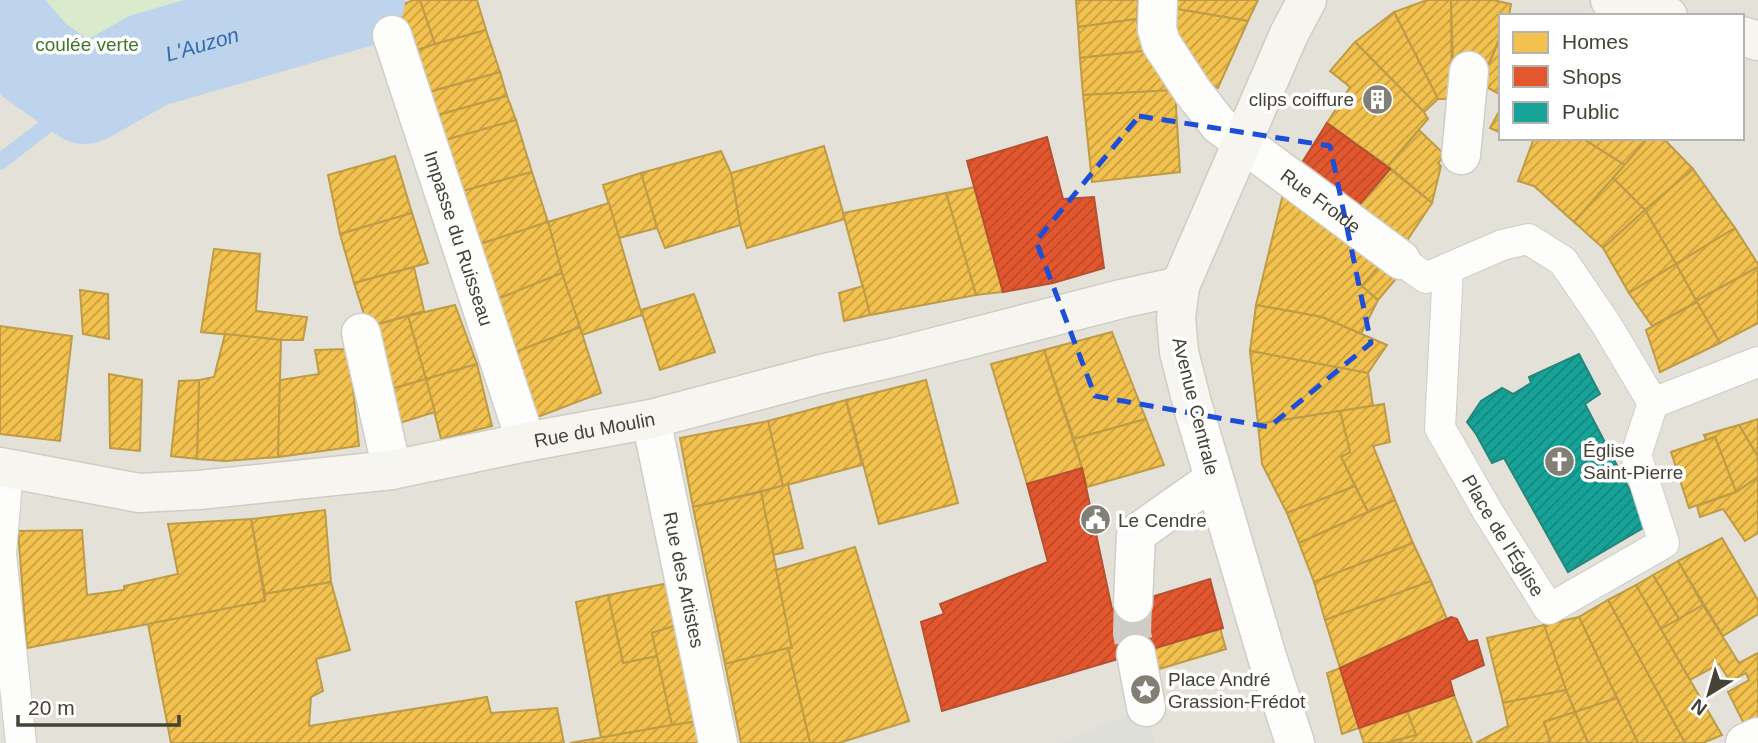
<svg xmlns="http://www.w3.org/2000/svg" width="1758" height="743" font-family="Helvetica,sans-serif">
<defs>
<pattern id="homes-hatch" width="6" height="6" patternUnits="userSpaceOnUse" patternTransform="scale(1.75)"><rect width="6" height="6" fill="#f2c14e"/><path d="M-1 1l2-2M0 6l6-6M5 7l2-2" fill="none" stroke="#c69e42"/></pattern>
<pattern id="shops-hatch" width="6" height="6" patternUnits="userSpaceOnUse" patternTransform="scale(1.75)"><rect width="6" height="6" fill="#e4572e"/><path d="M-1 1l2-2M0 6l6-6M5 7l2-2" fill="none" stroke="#bb4a28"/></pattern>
<pattern id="public-hatch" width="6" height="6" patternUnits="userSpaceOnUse" patternTransform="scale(1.75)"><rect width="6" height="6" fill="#17a398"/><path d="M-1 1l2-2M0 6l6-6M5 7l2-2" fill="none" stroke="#17867d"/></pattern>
</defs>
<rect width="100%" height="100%" fill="#f0f0eb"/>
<!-- residential -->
<path fill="#e4e2d8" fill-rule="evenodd" d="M0,0h1758v743h-1758zM1501,16h241v122h-241z"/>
<!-- green -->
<polygon fill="#daeacc" points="0,0 365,0 149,60 85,96 34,60 0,21"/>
<!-- parking -->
<polygon fill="#dfdfda" points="1146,707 1155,743 1059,743"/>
<!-- homes -->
<g fill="url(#homes-hatch)" stroke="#be9b47" stroke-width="2">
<polygon points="413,0 420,0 435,44 412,52 397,7"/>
<polygon points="420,0 477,0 486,30 435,44"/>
<polygon points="1076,0 1138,0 1137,19 1078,27"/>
<polygon points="1171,0 1258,0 1248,21 1171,8"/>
<polygon points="1427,0 1451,0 1452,99 1438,99 1394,12"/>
<polygon points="1451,0 1493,0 1511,4 1509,16 1501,16 1501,35 1489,63 1453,62"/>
<polygon points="1171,8 1248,21 1218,88 1208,84 1170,41"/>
<polygon points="1394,12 1438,99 1424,112 1355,42"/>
<polygon points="1137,19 1137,23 1152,50 1080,58 1078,27"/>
<polygon points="486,30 500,72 426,93 412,52 435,44"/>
<polygon points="1501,35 1501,95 1481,84"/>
<polygon points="1355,42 1424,112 1428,119 1388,166 1327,123 1350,87 1330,71"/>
<polygon points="1152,50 1175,90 1083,95 1080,58"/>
<polygon points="500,72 507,96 434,116 426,93"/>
<polygon points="1175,90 1180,172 1092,182 1083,95"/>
<polygon points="507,96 516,120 442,141 434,116"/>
<polygon points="1501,108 1501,133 1490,128"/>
<polygon points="516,120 532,172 459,192 442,141"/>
<polygon points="1419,130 1445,155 1438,163 1441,166 1432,203 1388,166"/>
<polygon points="1534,138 1582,138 1625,165 1574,222 1534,186 1518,181"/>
<polygon points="1582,138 1648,138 1625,165"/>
<polygon points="1648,138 1663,138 1693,169 1645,210 1613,178"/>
<polygon points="824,146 845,219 747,248 740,225 731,173"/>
<polygon points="721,151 731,173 740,225 665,248 657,228 641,173"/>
<polygon points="395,156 412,213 340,234 328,175"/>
<polygon points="1390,169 1432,203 1404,245 1353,212"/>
<polygon points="1693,169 1735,228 1676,264 1645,210"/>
<polygon points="532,172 548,222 477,245 459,192"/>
<polygon points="641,173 657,228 619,238 603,185"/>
<polygon points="1613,178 1645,210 1603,248 1574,222"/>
<polygon points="975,187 987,235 1003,292 976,295 946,193"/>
<polygon points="946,193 976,295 870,315 843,213"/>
<polygon points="1283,194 1384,261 1362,286 1378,300 1361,334 1322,317 1256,305"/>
<polygon points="609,203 642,315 582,335 562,273 548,222"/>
<polygon points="1645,210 1676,264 1629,293 1603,248"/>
<polygon points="412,213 428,263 354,283 340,234"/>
<polygon points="548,222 562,273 495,300 477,245"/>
<polygon points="1735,228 1758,264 1758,267 1696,301 1676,264"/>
<polygon points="214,249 260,254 256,311 307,317 303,340 281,340 201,332"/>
<polygon points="1384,261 1399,275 1378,300 1362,286"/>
<polygon points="1676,264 1697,302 1652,326 1629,293"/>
<polygon points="414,267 424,311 368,327 354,283"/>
<polygon points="1758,267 1758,323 1720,343 1696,301"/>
<polygon points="562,273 580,327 513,353 495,300"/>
<polygon points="863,286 870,315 844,321 839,293"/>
<polygon points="80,290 108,294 109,339 83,334"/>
<polygon points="694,294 715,352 660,370 641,310"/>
<polygon points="1697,302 1720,343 1660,372 1646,330"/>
<polygon points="455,305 477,364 426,379 408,316"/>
<polygon points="1256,305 1322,317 1387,345 1368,373 1250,351"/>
<polygon points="408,316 426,379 384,391 368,327"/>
<polygon points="0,326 72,336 60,441 0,434"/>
<polygon points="580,327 601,393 535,418 513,353"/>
<polygon points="1112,332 1146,419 1074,439 1044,350"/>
<polygon points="225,334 281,340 278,457 225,461 197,459 199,380 214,377"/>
<polygon points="349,349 359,446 278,457 280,380 319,374 315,350"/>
<polygon points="1044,350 1082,468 1027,484 991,364"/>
<polygon points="1250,351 1368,373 1373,406 1258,424"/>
<polygon points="477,364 492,426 441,439 426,379"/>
<polygon points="109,374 142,380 140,451 110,448"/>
<polygon points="426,379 435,412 393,425 384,391"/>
<polygon points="199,380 197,459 171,456 179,381"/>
<polygon points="926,380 958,503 879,524 846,400"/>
<polygon points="846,400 862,465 783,486 768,421"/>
<polygon points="1384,404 1390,442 1373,446 1395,500 1368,512 1341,457 1350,452 1340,411"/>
<polygon points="1340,411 1350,452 1341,457 1355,486 1287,513 1262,464 1258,424"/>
<polygon points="1146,419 1164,465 1087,487 1074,439"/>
<polygon points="1758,419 1758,457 1739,425"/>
<polygon points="768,421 783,486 693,507 680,438"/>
<polygon points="1739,425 1758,457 1758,477 1736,492 1715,437 1706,440 1704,435"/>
<polygon points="1715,437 1736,492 1689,508 1671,452"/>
<polygon points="1758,477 1758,533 1745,541 1723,509 1700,517 1697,506 1736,492"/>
<polygon points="788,484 803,548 773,555 761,492"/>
<polygon points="1355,486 1368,512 1299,543 1287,513"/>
<polygon points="761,492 792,648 725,664 693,507"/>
<polygon points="1395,500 1413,543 1314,582 1299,543"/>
<polygon points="325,510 331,582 265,594 251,519"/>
<polygon points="251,519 265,601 27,648 18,531 82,530 87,595 124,590 124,586 178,574 168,524"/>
<polygon points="1722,538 1758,600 1758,614 1723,636 1678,561"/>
<polygon points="1413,543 1431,581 1325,620 1314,582"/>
<polygon points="855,547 909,721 839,743 810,743 788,648 792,648 791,644 776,570"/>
<polygon points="1678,561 1703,605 1679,619 1653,575"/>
<polygon points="1653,575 1679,619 1661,629 1636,585"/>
<polygon points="1431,581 1447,619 1340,668 1325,620"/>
<polygon points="331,582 350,650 316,659 323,691 311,697 309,726 487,697 491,713 557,708 564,743 171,743 148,624 265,601 265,594"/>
<polygon points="674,582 683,623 652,633 658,656 623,663 608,595"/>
<polygon points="1636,585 1690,680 1722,735 1703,743 1685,743 1608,600"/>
<polygon points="608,595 623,663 658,656 672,725 601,738 576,602"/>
<polygon points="1608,600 1685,743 1638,743 1579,617"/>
<polygon points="1703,605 1739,663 1758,653 1758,718 1744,724 1728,692 1749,680 1746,673 1730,681 1719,664 1690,680 1661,629"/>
<polygon points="1579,617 1617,698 1575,712 1566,690 1544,625"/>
<polygon points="683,623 700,721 672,725 652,633"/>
<polygon points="1544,625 1566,690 1503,703 1487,638"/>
<polygon points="1220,628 1226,649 1156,670 1149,649"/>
<polygon points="788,648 810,743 741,743 725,664"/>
<polygon points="1340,668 1359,728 1342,734 1327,673"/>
<polygon points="1566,690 1575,712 1544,722 1551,743 1476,743 1508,726 1503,703"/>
<polygon points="1454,695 1472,743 1385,743 1416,735 1407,711"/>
<polygon points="1617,698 1638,743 1588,743 1575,712"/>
<polygon points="1407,711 1416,735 1385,743 1364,743 1359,728"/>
<polygon points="1575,712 1588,743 1551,743 1544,722"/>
<polygon points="700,721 701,743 570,743 672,725"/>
</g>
<!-- shops -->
<g fill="url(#shops-hatch)" stroke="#b55131" stroke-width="2">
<polygon points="1327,123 1390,169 1353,212 1298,169"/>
<polygon points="1047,137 1063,199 1094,197 1104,268 1053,283 1003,292 967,161"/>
<polygon points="1082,468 1112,609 1210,579 1223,628 942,711 921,622 944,614 940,604 1048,562 1027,484"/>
<polygon points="1451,617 1457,619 1468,642 1477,640 1484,665 1450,680 1454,695 1359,728 1340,668"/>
</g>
<!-- public -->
<polygon fill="url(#public-hatch)" stroke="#25867b" stroke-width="2" points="1579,354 1600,394 1585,404 1648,525 1568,572 1504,458 1492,463 1476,434 1467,422 1481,401 1502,388 1513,394 1531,383 1529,377"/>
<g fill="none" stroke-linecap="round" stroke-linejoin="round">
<!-- stream -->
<polyline stroke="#bdd4ec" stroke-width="16" points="0,162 85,96"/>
<!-- river -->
<path stroke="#bdd4ec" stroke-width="96" id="s1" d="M0,21l34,39 51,36 64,-36 208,-60"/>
<!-- street-tunnel -->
<polyline stroke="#cecdc7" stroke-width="38" stroke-dasharray="38 19" stroke-linecap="butt" points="1133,603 1132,633 1136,654"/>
<defs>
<g id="lane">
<polyline points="1401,260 1426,278 1502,245 1528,239 1563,261 1606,324 1653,403 1758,362"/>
<path id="s2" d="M1448,269l-8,159 48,84 61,97 115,-66 -28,-88 17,-52"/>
<polyline points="8,470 1,554 21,743"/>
</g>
<g id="street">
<path id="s3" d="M1158,0l-1,29 4,14 32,49 26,33 182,135"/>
<path id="s4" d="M392,35l134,407"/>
<polyline points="1461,155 1469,71"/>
<polyline points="361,333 392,470"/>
<polyline points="1193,407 1268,660 1295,743"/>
<path id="s5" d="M651,419l67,324"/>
<polyline points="1133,603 1136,534 1214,479"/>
<polyline points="1136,654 1146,707"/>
<polyline points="1745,743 1758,737"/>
</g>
<g id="secondary">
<polyline points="1610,0 1668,16"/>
<polyline points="1742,36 1758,41"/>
<polyline points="1193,407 1179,352 1176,318 1180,286 1289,34 1307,0"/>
<path id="s6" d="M0,467l139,26 60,-3 193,-20 134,-28 125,-23 170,-45 75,-17 225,-58 59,-13"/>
</g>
</defs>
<!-- lane casing -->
<use href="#lane" stroke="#cecdc8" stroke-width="32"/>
<!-- street casing -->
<use href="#street" stroke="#cecdc8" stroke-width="41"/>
<!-- secondary casing -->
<use href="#secondary" stroke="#cfcdc2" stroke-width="41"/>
<!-- lane -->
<use href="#lane" stroke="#fdfdfc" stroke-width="30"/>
<!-- street -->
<use href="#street" stroke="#fdfdfc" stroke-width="38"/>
<!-- secondary -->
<use href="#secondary" stroke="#f6f5ef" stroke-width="38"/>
</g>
<!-- marked area -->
<path fill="none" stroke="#1d4ed8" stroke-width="5" stroke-dasharray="14 9" stroke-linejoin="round" d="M1139,116l191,30 41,197 -102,84 -174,-31 -59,-155z"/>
<!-- icons -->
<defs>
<symbol id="building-disc" viewBox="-11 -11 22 22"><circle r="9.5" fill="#827f76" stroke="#fff"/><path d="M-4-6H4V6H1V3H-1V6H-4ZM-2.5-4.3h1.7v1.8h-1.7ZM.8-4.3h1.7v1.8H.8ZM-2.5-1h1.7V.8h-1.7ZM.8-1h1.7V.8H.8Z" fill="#fff"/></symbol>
<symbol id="church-disc" viewBox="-11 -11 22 22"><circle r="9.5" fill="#827f76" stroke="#fff"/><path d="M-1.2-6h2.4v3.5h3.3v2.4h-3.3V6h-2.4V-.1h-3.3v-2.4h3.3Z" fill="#fff"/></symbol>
<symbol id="civic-disc" viewBox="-11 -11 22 22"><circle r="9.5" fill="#827f76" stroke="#fff"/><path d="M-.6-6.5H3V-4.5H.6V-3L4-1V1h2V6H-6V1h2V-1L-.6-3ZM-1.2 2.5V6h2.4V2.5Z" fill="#fff"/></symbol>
<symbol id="sight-disc" viewBox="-11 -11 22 22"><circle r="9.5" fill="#827f76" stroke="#fff"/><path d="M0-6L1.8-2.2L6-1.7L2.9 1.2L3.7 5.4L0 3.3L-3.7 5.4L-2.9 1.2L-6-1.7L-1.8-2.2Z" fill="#fff"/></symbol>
</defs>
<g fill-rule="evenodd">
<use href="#building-disc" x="1360" y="82" width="35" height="35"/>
<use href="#church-disc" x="1542" y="444" width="35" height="35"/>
<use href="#civic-disc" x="1078" y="502" width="35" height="35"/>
<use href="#sight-disc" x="1128" y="672" width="35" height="35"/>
</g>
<g text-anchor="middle" stroke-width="7" stroke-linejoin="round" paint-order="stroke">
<!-- park labels -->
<g font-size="19" fill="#3f752d" stroke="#fff">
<text x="87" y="51">coulée verte</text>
</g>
<!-- poi labels -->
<g font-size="19" fill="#464237" stroke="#fff" text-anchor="start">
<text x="1354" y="106" text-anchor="end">clips coiffure</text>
<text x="1583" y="457">Église<tspan x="1583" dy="22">Saint-Pierre</tspan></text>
<text x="1118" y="527">Le Cendre</text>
<text x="1168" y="686">Place André<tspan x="1168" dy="22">Grassion-Frédot</tspan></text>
</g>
<!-- street labels -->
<g font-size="19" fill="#464237" stroke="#fff">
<text dy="7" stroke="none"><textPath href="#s3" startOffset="271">Rue Froide</textPath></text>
<text dy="7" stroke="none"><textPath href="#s4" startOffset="214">Impasse du Ruisseau</textPath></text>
<text transform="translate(1196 406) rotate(76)" y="7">Avenue Centrale</text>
<text dy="7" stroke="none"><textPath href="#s6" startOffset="602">Rue du Moulin</textPath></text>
<text dy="7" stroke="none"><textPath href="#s2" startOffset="284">Place de l'Église</textPath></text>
<text dy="7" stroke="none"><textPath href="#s5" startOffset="164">Rue des Artistes</textPath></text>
</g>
<!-- water labels -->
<g font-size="21" font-style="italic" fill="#356cad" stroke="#fff">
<text dy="7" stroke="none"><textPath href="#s1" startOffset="243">L'Auzon</textPath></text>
</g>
</g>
<!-- legend -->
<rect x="1499" y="14" width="245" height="126" fill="#ffffff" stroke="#b5b3af" stroke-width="2"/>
<rect x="1513" y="32" width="35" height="21" fill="#f2c14e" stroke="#b5b3af" stroke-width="2"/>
<text x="1562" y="49" font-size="21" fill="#464237">Homes</text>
<rect x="1513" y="66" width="35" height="21" fill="#e4572e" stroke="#b5b3af" stroke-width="2"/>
<text x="1562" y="84" font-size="21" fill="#464237">Shops</text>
<rect x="1513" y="102" width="35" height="21" fill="#17a398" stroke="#b5b3af" stroke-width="2"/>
<text x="1562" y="119" font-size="21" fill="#464237">Public</text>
<!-- north arrow -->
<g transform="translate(1709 694) rotate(217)" stroke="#ffffff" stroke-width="5" paint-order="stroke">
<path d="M0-5L12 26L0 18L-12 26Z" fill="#464237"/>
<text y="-10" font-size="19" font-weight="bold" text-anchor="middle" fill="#464237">N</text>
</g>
<!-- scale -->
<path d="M18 715v10h161v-10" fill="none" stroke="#464237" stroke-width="3.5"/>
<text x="28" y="715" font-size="21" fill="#464237" stroke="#ffffff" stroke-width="5" paint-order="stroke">20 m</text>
</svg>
